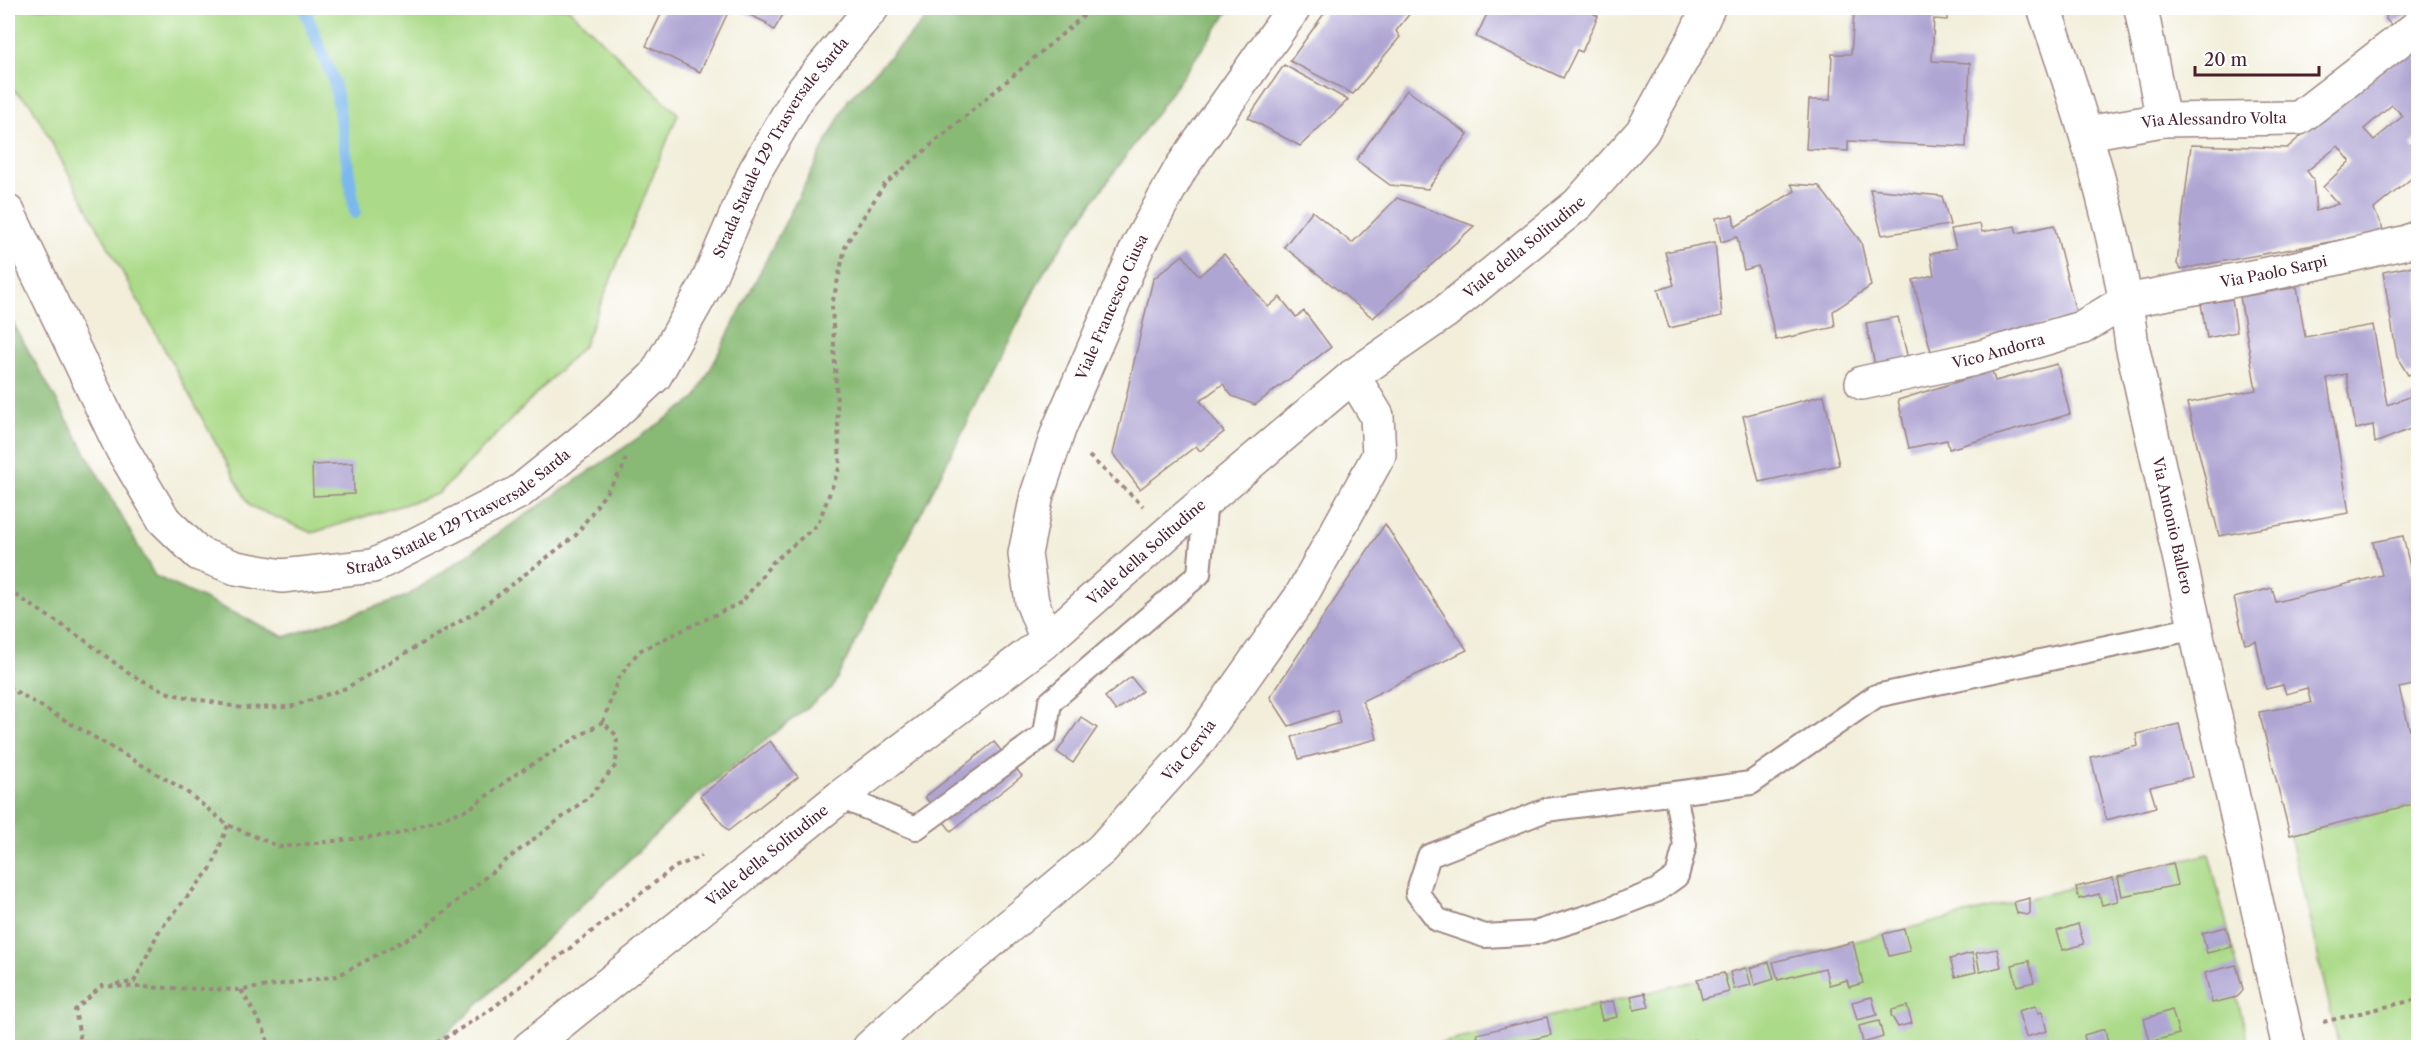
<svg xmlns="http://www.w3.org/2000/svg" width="2426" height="1055" font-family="'Libre Caslon Text',serif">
<rect width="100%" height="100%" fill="#fff"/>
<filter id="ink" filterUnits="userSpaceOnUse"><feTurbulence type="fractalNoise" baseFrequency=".0167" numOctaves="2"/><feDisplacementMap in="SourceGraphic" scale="12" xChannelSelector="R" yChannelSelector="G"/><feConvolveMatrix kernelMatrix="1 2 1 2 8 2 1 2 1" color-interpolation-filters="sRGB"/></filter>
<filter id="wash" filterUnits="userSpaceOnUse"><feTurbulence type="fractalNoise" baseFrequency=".008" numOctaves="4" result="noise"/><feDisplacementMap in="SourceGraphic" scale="24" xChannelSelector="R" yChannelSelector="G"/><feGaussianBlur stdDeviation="1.35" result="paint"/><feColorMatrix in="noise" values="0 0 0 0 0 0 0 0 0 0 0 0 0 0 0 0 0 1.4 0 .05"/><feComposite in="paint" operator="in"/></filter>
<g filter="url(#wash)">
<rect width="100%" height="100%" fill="#f2eeda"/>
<!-- green -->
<g fill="#abda88" stroke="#7a7c5a" stroke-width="1.5">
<polygon points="8,8 568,8 678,114 584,345 438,494 312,533 250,506 30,103 8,86"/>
<polygon points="2418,803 2418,1047 2339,1047 2290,835"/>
<polygon points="2209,854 2243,989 2237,998 2250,1047 1422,1048"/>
</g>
<!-- forest -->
<polygon fill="#88ba74" stroke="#696c50" stroke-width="1.5" points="936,8 1231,8 1046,268 832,688 698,794 433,1047 8,1047 8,314 155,576 285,637 407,596 695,399 848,100"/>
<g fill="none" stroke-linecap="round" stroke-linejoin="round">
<!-- stream -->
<polyline stroke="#7ab8ed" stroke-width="12" points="304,8 335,84 355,213"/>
</g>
<g id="blocks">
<!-- building -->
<g fill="#afa5d3" fill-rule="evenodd">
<polygon points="664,8 730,8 700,72 646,46"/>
<polygon points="735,8 787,8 774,30 766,24 767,23"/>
<polygon points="1328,8 1414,8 1396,31 1400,37 1353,94 1290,61"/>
<polygon points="1490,8 1591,8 1589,11 1598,16 1582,52 1577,50 1563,78 1476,37"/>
<polygon points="1861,8 1948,8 1947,20 1934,19 1932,61 1970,63 1966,147 1848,141 1848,151 1806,149 1809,100 1830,100 1832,54 1851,54 1854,13 1860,14"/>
<polygon points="2386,8 2418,8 2391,25 2386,19"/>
<path d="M2418,42v96l-7,7 7,8v20l-44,36 10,23 -203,37 -4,-5 14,-119 96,3 30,-26zM2392,105l11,11 -29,24 -10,-11zM2338,146l12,15 -27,26 15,17 -22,7 -3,-32 -6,-8z"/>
<polygon points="1284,65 1348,100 1300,146 1248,118"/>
<polygon points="1407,90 1468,134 1428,189 1390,185 1356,160"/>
<polygon points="1791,184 1819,186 1861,242 1871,286 1833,311 1835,327 1776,340 1758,266 1744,270 1737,237 1721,242 1716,218 1733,215 1735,227 1795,191"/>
<polygon points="1870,189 1942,196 1950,225 1882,235"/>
<polygon points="1397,198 1474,226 1373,318 1284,247 1312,211 1352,243"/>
<polygon points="1980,224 1982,232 2015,226 2017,233 2054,225 2077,317 1931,352 1913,280 1934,275 1930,254 1956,248 1951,229"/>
<polygon points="1715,242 1722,316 1669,328 1658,290 1674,285 1665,252"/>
<polygon points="1224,254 1268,307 1280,297 1296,317 1304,311 1331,347 1255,405 1232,396 1223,384 1200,401 1224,432 1200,451 1196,446 1140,489 1113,454 1153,279 1183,255 1199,276"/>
<polygon points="2418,265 2418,372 2408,375 2397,357 2383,272"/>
<polygon points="2297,287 2305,337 2373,325 2387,405 2418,394 2418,426 2375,443 2373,425 2356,429 2346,374 2327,378 2349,513 2219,536 2187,403 2256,390 2240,297"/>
<polygon points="2232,299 2237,332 2207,338 2201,304"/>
<polygon points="1898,317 1908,359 1875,366 1866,323"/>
<polygon points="2057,364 2070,414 1949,449 1947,440 1909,448 1898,400 1992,371 1995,381"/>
<polygon points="1824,395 1839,465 1759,482 1743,416"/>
<polygon points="353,463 354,494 313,496 312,465"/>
<polygon points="1385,524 1467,650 1362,701 1373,723 1377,739 1299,759 1292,737 1340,723 1337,710 1289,726 1270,697"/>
<polygon points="2403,536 2418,603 2418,684 2399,688 2415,750 2418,749 2418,803 2290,835 2259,712 2311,703 2307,688 2286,694 2283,685 2266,689 2256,641 2245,644 2234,598 2272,588 2276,602 2382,575 2373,542"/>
<polygon points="1131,677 1142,691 1116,711 1105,697"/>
<polygon points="1081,717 1097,728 1073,763 1057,752"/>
<polygon points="2179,724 2192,777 2150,787 2156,807 2106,820 2091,757 2138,746 2136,734"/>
<polygon points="770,741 798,777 728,831 700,796"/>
<polygon points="994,742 1022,776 951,831 925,797"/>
<polygon points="2173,863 2178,885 2122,896 2118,877"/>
<polygon points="2113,878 2118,901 2102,905 2099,894 2079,899 2076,887"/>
<polygon points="2030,898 2030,913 2027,915 2017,913 2014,902"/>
<polygon points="2078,924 2084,944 2063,950 2057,931"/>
<polygon points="2226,927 2232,947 2207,953 2202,933"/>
<polygon points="1904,929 1910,951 1889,956 1883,934"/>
<polygon points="1853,942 1863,983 1849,987 1847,980 1829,985 1825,968 1778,980 1773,962"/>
<polygon points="1997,949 2001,967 1980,972 1976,953"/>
<polygon points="1972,953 1976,972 1955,977 1950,959"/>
<polygon points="2029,961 2034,982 2017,986 2012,965"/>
<polygon points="1769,962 1774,979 1755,985 1750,968"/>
<polygon points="2236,965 2243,989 2241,993 2237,997 2212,1003 2205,973"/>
<polygon points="1746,968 1751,985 1734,989 1730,972"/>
<polygon points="1724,973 1729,992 1702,999 1697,979"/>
<polygon points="1645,993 1649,1007 1634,1010 1631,996"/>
<polygon points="1872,997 1877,1015 1857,1020 1852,1002"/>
<polygon points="1613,1001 1617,1017 1602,1020 1598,1004"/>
<polygon points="1907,1006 1912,1023 1898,1027 1891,1015 1892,1010"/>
<polygon points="2036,1006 2038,1013 2042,1012 2047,1031 2026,1037 2018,1011"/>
<polygon points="2172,1010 2179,1034 2150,1042 2144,1019"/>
<polygon points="1547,1017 1551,1035 1496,1048 1481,1048 1477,1034"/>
<polygon points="1879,1021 1883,1037 1863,1043 1859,1026"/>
<polygon points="2105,1029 2109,1048 2087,1048 2084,1035"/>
<polygon points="1694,1040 1695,1046 1699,1045 1700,1048 1678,1048 1677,1044"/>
</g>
</g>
</g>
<g filter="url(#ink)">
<use href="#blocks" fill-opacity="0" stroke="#9e8682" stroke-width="1.5"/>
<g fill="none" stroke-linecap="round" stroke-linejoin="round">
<defs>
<g id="lane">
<polyline points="1675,793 1685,845 1677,876 1656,891 1602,912 1535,933 1485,936 1438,920 1417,893 1429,856 1546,810 1751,783 1876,696 2196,628"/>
<polyline points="840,797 916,828 1045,734 1050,702 1199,574 1206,500"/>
</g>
<g id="street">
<polyline points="2141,8 2163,120"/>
<path id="s1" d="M2087,133l76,-13 136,-2 119,-92"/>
<path id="s2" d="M1862,383l112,-24 107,-31 45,-27 157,-30 124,-29 11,-5"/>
<path id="s3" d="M869,1048l60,-55 173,-144 96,-107 102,-144 79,-143 -2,-39 -24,-40"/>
</g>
<g id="secondary">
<path id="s4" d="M2044,8c39,109 73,221 88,337l157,703"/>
<path id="s5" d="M8,212l114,237 42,71 35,34 37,14 46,8 91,-10 146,-74 84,-68 52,-48 51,-91 49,-114 45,-77 72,-86"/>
<path id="s6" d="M1047,640l-15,-38 -7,-48 12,-59 22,-66 79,-183 43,-78 113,-160"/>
<path id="s7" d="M529,1048l311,-251 207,-157 123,-109 183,-155 92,-64 133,-108 64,-72 52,-94 14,-30"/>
</g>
</defs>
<!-- lane casing -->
<use href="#lane" stroke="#9e8682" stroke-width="26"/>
<!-- street casing -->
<use href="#street" stroke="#9e8682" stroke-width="36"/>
<!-- secondary casing -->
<use href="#secondary" stroke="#9e8682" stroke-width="36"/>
<!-- path -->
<g stroke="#9e8682" stroke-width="4" stroke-dasharray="4.5 4.5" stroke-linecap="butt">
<polyline points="1089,456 1143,506"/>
<polyline points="8,590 83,639 131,675 171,694 242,708 290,707 346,688 476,612 576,535 622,470 627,454"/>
<polyline points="8,687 183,789 228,825 280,847 397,834 469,809 516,774 603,722 617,736 616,765 590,796 509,858 418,933 337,976 241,990 102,986 75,1010 82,1048"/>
<polyline points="603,722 618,679 639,651 742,602 772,563 818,524 840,466 832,305 846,244 884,185 1093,8"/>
<polyline points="116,984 134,982 159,931 212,867 228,825"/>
<polyline points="241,990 264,1030 270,1048"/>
<polyline points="2323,1022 2418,999"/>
<polyline points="429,1048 490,1010 675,867 702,856"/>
</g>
<!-- lane -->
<use href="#lane" stroke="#fff" stroke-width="22"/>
<!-- street -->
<use href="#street" stroke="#fff" stroke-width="33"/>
<!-- secondary -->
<use href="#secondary" stroke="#fff" stroke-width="33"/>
</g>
</g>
<g text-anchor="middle" stroke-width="6" stroke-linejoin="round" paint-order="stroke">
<!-- street labels -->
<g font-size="15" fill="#4a1f2b" stroke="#fff">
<text dy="5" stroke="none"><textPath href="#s1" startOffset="128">Via Alessandro Volta</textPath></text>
<text dy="5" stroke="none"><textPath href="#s5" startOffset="1176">Strada Statale 129 Trasversale Sarda</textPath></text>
<text dy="5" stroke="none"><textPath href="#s7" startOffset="1278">Viale della Solitudine</textPath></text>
<text dy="5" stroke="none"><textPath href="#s2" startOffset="429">Via Paolo Sarpi</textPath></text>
<text dy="5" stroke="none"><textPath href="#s6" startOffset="352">Viale Francesco Ciusa</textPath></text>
<text dy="5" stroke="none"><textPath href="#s2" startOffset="140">Vico Andorra</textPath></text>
<text dy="5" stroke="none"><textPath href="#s5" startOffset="672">Strada Statale 129 Trasversale Sarda</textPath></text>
<text dy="5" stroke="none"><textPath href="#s4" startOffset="534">Via Antonio Ballero</textPath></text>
<text dy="5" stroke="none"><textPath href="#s7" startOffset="792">Viale della Solitudine</textPath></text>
<text dy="5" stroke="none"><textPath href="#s3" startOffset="438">Via Cervia</textPath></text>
<text dy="5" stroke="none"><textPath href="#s7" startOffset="306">Viale della Solitudine</textPath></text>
</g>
</g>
<!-- margin -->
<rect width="2426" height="1055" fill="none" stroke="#fff" stroke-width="30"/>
<!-- scale -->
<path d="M2195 66v9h124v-9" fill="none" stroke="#4a1f2b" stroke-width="3"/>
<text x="2204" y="66" font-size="18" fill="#4a1f2b" stroke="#ffffff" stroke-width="4.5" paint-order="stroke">20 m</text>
</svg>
